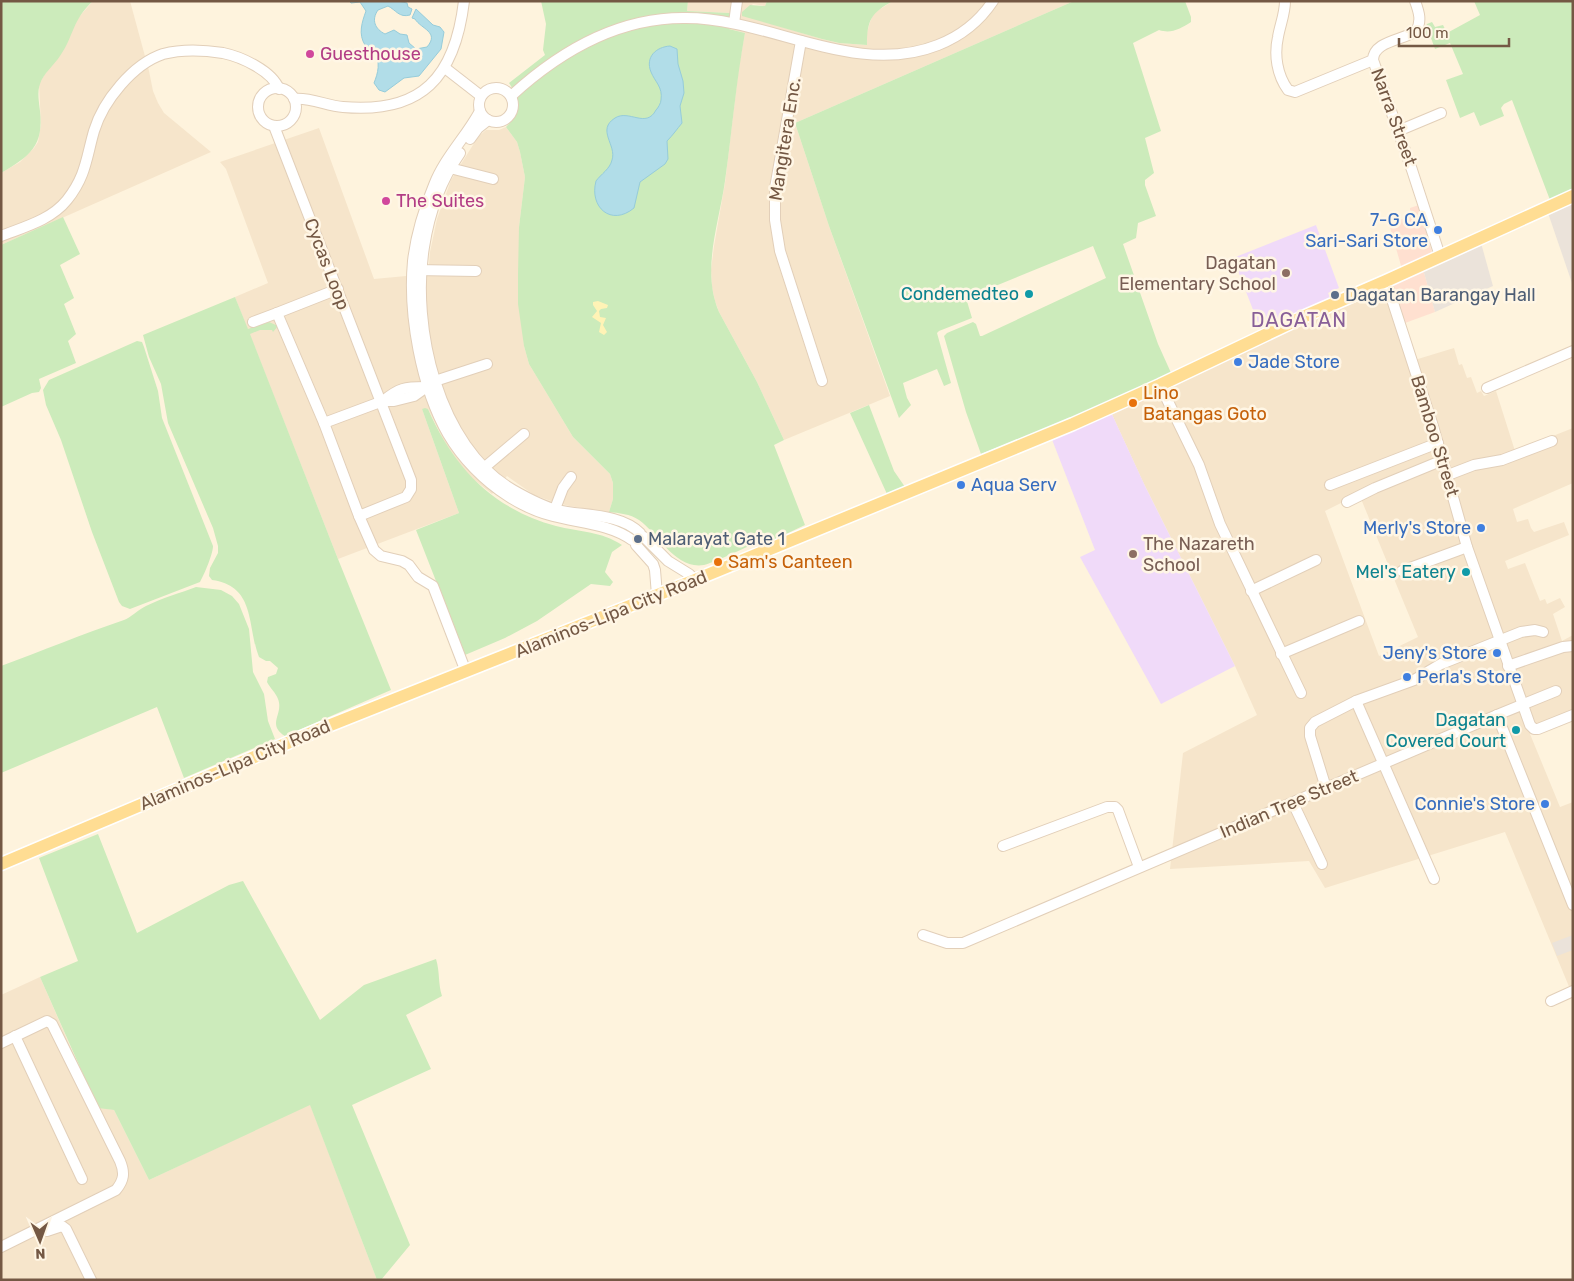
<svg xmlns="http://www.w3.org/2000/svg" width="1574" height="1281" font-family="Rubik,sans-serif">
<rect width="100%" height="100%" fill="#fef3dd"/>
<!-- residential -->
<g fill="#f6e5cb" fill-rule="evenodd">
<polygon points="93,1 130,1 149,71 153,91 158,103 164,113 211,152 1,245 1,173 20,162 34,148 38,142 41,125 39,84 79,17"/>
<polygon points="688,1 767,1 765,6 753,4 742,15 822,39 839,43 867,45 867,33 870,22 874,13 893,1 1074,1 795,123 829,226 890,396 784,440 757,382 719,312 715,301 712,287 711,270 714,246 725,183 739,66 745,33 729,29 730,13 687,11"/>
<polygon points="506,127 517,142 520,152 525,177 519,227 524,346 529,364 573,437 610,474 613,483 613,499 609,512 569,506 551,501 534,495 507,476 492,494 468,475 446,445 428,409 422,409 459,513 338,559 235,297 268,283 226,169 220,162 319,128 374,279 406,276 428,276 430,252 437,219 451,180 478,137 486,130 499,130"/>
<path d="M1382,288l2,1 24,73 46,-14 5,17 3,-1 5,14 4,-1 6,16 4,-2 3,5 12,-5 19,60 58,-23v55l-60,26 4,13 11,-3 3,9 3,4 30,-10 5,13 -64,26 3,8 17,-6 15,38 5,-2 2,5 13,-6 5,9 -12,7 9,27 11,-6v84l-43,15 30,73 13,-5v185l-3,2 -65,-157 -180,56 -16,-27 -139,8 13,-116 74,-38 -22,-49 -90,-180 -35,-76 47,-20zM1359,494l59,143 -39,19 -54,-145z"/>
<polygon points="40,977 97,1107 114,1110 149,1180 310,1104 377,1280 1,1280 1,995"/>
</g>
<!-- commercial -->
<g fill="#ffe0d0">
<polygon points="1419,205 1432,253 1402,269 1389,224 1410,216 1410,208"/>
<polygon points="1423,269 1435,312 1405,323 1393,284"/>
</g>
<!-- industrial -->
<g fill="#ebe3da">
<polygon points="1573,202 1573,286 1548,213"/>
<polygon points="1481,243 1493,286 1435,312 1423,269"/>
<polygon points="1573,935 1573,950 1557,956 1552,943"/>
</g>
<!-- education -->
<g fill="#f0daf9">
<polygon points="1316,225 1339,288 1328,293 1331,300 1262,333 1233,258"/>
<polygon points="1110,410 1145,486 1235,666 1161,704 1080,557 1095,550 1051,437"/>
</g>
<!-- green -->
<g fill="#ccebbb">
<path d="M1,1h92c-21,19 -19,35 -33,55 -6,9 -17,18 -20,28 -3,8 -1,18 0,27 4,35 -10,45 -39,62z"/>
<path d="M541,1h147l-1,10 43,2 -1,16 16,4c-9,49 -13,98 -20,148 -6,43 -24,89 -6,131l38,70 27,58 -10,5 31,80 -38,18 -6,-2c-16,6 -42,20 -57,24 -29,5 -46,-32 -65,-45 -9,-6 -20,-7 -30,-8l4,-13v-16l-3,-9 -37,-37 -44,-73 -5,-18 -6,-42v-30l1,-47 6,-50 -5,-25 -3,-10 -11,-15c17,-17 15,-26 3,-44l36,-28 -2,-5 3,-26z"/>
<path d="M767,1h126c-22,12 -26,19 -26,44l-28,-2 -17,-4 -80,-23v-4l8,-7 15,1z"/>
<path d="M1074,1h111l6,16v5c-11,7 -20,12 -32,8l-26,13 28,88 -16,7 9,35 -9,7v5l11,31 -18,7 -2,15 -13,6 35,100 14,31 -35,17 -156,62 -15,-42 -22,-76 3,-3 26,-11 3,2 4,12h2l124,-58 -13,-32 -127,52 6,20 -33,13 -2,2 14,50 -7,3 -7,-17 -34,14 4,15 4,7 -12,13 -70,-192 -34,-103z"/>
<polygon points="1474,1 1573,1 1573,189 1550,200 1512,100 1504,104 1501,108 1504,116 1480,126 1474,112 1460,118 1446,80 1463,74 1450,43 1435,49 1431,38 1423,34 1427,24 1432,22 1435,27 1443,25 1447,33 1480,15"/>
<polygon points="63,217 80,254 60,265 74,298 64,304 76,334 68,341 76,363 39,379 41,388 39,392 32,393 1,407 1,245"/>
<path d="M235,297l13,32 21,-7 9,4 -5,6 -1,-2h-12l-10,4 88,225 53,131 -106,46c-19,-12 -1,-22 -7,-37 -2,-6 -8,-11 -11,-17l1,-5 8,-3 2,-6 -8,-7h-4l-7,-4c-12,-31 -3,-71 -47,-77l-3,-4 1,-8 8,-15v-7l-5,-18 -45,-105 -7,-39 -12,-27 -6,-22z"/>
<path d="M137,341l5,1 2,5 14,44 4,27 51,128c0,8 -9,29 -13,36l-70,27 -8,-3 -3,-4 -27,-70 -31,-92 -15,-35 -3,-15 6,-10z"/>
<polygon points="869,405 894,471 905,487 887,494 850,413"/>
<path d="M425,408l3,1c26,59 65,100 128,117 23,6 45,5 66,19l-10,7 -7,20 8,10 -3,4 -19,-2 -54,37 -32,17 -40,17 -49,-125 43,-17 -37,-104z"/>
<path d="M196,587l25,3 11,6 7,8 10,25 4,43 11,22 4,27 7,18 -91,39 -27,-71 -156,66v-107c41,-15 81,-32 123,-46 6,-2 15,-11 22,-14 16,-8 34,-13 50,-19z"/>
<path d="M98,834l39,99 92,-48 14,-4 77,139 44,-35 72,-26c4,13 2,25 6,37l-36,19 25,54 -79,36 58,140 -29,35h-4l-67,-175 -161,75 -35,-70 -16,-2 -58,-131 38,-16 -39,-103z"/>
</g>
<!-- sand -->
<polygon fill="#fff3b6" points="598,301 608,305 607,308 601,309 599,311 600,317 606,318 603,325 607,332 604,335 599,332 601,323 592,317 597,311 593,305 593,302"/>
<!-- water -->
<g fill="#b1dde8" stroke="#96ccda">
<path d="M349,1h49l9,2 1,4 4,2 -2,6c-11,3 -14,-5 -22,-9l-10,4c-7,10 -3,19 7,24l9,-4 6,4 7,1 2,8 7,6 11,-2c13,-15 -6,-18 -12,-28l-3,-1 4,-9 17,16 7,2 4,5 -3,17 -22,27 -15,2 -19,14 -6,-2 -5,-7c4,-10 7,-21 0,-30 -3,-3 -7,-5 -9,-8 -7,-11 -3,-23 1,-34l-6,-9 -9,1z"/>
<path d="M670,46l7,3 1,15 5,17 1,12 -4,13 2,17c-5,6 -9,12 -15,18l1,18 -3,5 -25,18 -6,26c-23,19 -45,-1 -38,-27 5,-7 14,-12 16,-21 5,-15 -16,-30 3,-42 14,-9 31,11 41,-8 2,-2 5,-7 5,-10 2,-13 -6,-18 -10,-28 -6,-15 5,-25 19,-26z"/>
</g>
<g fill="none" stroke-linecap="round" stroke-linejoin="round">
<defs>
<g id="minor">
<path d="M1285,1c0,13 -5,24 -7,36 -4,18 -1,38 10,53l7,2 78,-32"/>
<path d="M1415,1c4,11 7,20 1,30 -12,9 -43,10 -43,29l39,110 28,86"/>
<polyline points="734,23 737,1"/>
<polyline points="801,41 775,188 775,220 780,251 822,381"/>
<polyline points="445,68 481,96"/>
<circle cx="496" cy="105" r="17"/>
<circle cx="277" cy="107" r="19"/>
<path d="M511,96c49,-45 107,-79 175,-78 84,0 169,60 252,27 23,-9 41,-23 55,-44"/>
<path d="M294,99c16,-2 33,7 49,8 79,7 112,-30 121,-106"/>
<path d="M480,111c-14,26 -35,46 -46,74 -10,24 -18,50 -21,76 -5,53 8,126 35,173 14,24 36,47 60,62 14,9 29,16 45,20 26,7 57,8 79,24"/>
<polyline points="274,126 411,480 411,489 406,497 359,516 324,423"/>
<polyline points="1398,131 1441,113"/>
<polyline points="470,139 478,128 488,120"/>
<path d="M460,153c-19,27 -31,61 -36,94 -13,80 14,200 89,243 14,8 29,16 44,20 26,6 63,3 83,23"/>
<polyline points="446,167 493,179"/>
<path d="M1,236c23,-9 50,-16 66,-36 19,-24 19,-41 27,-69 9,-30 39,-67 69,-77 19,-5 41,-4 60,-1 19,4 49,18 56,36"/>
<polyline points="415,270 476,271"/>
<polyline points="1386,281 1433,426 1467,547 1530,725 1534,729 1538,729 1573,715"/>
<polyline points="338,289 277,313 324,423 383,401 394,401 414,396 435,381 487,364"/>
<polyline points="253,322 277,313"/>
<polyline points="1160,385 1199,465 1220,524 1301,693"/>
<polyline points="1487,388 1573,351"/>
<path d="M383,401c16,-13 22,-14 42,-14"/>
<polyline points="479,472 524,434"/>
<polyline points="1448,475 1474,465 1502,460 1552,441"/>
<polyline points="1330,485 1438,443"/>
<polyline points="1347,502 1375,488 1443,460"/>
<polyline points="553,514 563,488 571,477"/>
<polyline points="359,516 374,550 381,556 402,561 409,565 418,577 433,586 466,672"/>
<polyline points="644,537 668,561 689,574 695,580"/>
<polyline points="636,545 653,564 655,570 657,595"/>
<polyline points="1402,571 1467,547"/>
<polyline points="1251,591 1316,560"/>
<polyline points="1281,654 1359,621"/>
<polyline points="1508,666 1563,647 1573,646"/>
<polyline points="1356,701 1434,879"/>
<polyline points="1497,715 1573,905"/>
<polyline points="1326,788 1310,736 1310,728 1315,722 1356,701 1414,680 1441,664 1521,632 1535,630 1543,632"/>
<polyline points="1293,803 1322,864"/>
<polyline points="1003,846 1107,807 1115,807 1118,810 1139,867"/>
<polyline points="923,935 947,943 963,943 1497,715 1556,691"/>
<polyline points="1551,1001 1573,991"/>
<polyline points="15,1036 82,1179"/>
<path d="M1,1043l46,-22 5,3 68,137c5,12 4,19 -4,29l-115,57"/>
<polyline points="47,1231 62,1226 66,1229 91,1280"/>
</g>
<polyline id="major" points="1,864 323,728 695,580 1073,424 1160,385 1303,317 1386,281 1573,196"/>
</defs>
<!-- minor casing -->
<use href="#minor" stroke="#e2cfb9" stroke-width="12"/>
<!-- major casing -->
<use href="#major" stroke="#fff" stroke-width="15"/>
<!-- minor -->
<use href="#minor" stroke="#fff" stroke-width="10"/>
<!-- major -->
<use href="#major" stroke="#ffdd93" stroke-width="12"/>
</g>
<!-- markers -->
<g fill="#d1479c" stroke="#fff6e5" stroke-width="2">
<circle cx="310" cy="54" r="5"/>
<circle cx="386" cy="201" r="5"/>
</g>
<g fill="#3f7fe0" stroke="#fff6e5" stroke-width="2">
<circle cx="1438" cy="230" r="5"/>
<circle cx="1238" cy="362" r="5"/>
<circle cx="961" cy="485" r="5"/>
<circle cx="1481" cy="528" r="5"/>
<circle cx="1497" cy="653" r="5"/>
<circle cx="1407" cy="677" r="5"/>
<circle cx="1545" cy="804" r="5"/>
</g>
<g fill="#8d6e63" stroke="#fff6e5" stroke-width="2">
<circle cx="1286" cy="273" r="5"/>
<circle cx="1133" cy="554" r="5"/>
</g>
<g fill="#0f9aa8" stroke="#fff6e5" stroke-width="2">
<circle cx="1029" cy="294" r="5"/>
<circle cx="1466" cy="572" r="5"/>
<circle cx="1516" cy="730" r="5"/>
</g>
<g fill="#5c6f8a" stroke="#fff6e5" stroke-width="2">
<circle cx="1335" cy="295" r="5"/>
<circle cx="638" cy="539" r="5"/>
</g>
<g fill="#e8710a" stroke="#fff6e5" stroke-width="2">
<circle cx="1133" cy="403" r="5"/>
<circle cx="718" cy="562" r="5"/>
</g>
<g text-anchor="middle" stroke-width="5" stroke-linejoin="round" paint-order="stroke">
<!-- hotel labels -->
<g font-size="18" fill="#b23c85" stroke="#fff6e5" text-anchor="start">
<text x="320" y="60">Guesthouse</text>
<text x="396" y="207">The Suites</text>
</g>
<!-- street labels -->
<g font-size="18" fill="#745844" stroke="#fff6e5">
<text transform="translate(1394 117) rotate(70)" y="6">Narra Street</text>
<text transform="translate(785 139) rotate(-81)" y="6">Mangitera Enc.</text>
<text transform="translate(327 264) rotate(69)" y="6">Cycas Loop</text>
<text transform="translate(1435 436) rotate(73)" y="6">Bamboo Street</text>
<text transform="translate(611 614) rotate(-22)" y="6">Alaminos-Lipa City Road</text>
<text transform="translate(235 765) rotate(-23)" y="6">Alaminos-Lipa City Road</text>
<text transform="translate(1289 804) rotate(-23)" y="6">Indian Tree Street</text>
</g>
<!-- shop labels -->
<g font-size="18" fill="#366cbe" stroke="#fff6e5" text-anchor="end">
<text x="1428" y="226">7-G CA<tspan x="1428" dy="21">Sari-Sari Store</tspan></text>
<text x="1248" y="368" text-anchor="start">Jade Store</text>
<text x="971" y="491" text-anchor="start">Aqua Serv</text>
<text x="1471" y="534">Merly's Store</text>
<text x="1487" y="659">Jeny's Store</text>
<text x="1417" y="683" text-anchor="start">Perla's Store</text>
<text x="1535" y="810">Connie's Store</text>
</g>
<!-- education labels -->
<g font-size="18" fill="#785e54" stroke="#fff6e5" text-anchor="end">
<text x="1276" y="269">Dagatan<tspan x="1276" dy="21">Elementary School</tspan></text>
<text x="1143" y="550" text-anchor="start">The Nazareth<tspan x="1143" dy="21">School</tspan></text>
</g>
<!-- culture labels -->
<g font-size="18" fill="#0d838f" stroke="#fff6e5" text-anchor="end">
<text x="1019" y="300">Condemedteo</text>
<text x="1456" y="578">Mel's Eatery</text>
<text x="1506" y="726">Dagatan<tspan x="1506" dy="21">Covered Court</tspan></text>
</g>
<!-- service labels -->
<g font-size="18" fill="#4e5e75" stroke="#fff6e5" text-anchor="start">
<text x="1345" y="301">Dagatan Barangay Hall</text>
<text x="648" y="545">Malarayat Gate 1</text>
</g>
<!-- food labels -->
<g font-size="18" fill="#c56008" stroke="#fff6e5" text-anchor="start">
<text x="1143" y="399">Lino<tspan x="1143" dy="21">Batangas Goto</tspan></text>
<text x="728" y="568">Sam's Canteen</text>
</g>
<!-- quarter labels -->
<g font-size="20" letter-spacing="1" fill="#885f98" stroke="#fff6e5">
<text x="1299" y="327">DAGATAN</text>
</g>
</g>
<!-- border -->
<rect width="1574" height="1281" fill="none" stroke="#745844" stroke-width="5"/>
<!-- north arrow -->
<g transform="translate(40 1241) rotate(178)" stroke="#fff6e5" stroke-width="4" paint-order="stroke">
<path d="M0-4L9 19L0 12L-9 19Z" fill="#745844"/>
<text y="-8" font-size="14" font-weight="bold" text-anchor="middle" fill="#745844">N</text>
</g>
<!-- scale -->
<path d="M1399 38v8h110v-8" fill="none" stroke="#745844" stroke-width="2.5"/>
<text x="1406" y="38" font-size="15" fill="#745844" stroke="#fff6e5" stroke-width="4" paint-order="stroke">100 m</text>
</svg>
